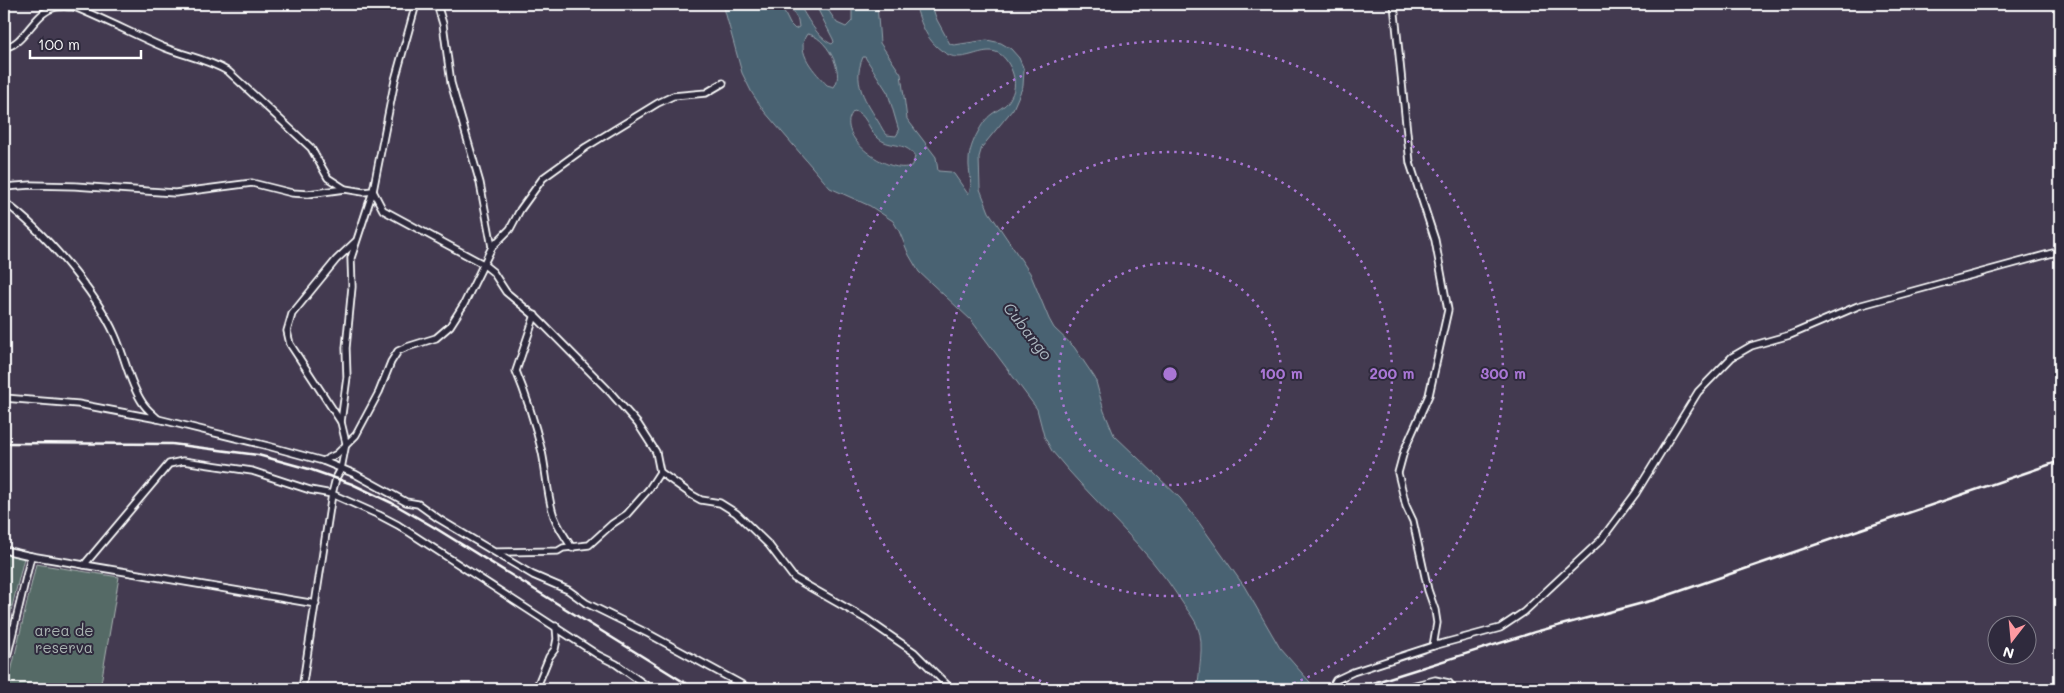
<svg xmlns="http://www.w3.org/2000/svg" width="2064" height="693" font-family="Mali,sans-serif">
<rect width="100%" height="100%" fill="#433a50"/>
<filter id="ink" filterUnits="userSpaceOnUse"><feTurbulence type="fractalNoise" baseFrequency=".02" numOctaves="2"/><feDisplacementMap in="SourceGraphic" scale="10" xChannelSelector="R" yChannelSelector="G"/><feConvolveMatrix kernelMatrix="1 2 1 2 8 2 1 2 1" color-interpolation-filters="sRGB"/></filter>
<g filter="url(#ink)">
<!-- green -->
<g fill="#546a66" stroke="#aab4b2">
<polygon points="4,554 24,558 8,623 4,622"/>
<polygon points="36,564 119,577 100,689 7,689"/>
</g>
<!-- water -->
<path fill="#496272" stroke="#92a1aa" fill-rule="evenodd" d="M723,4h57l10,20 5,5 4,-2 -1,-7 -10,-16h11c7,12 19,35 33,40l2,-2 -1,-3 -18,-35h9l13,19 9,4 6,-6v-17h25l3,39 21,31 6,45 29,38 2,14 13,1 3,2 14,20c6,-8 0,-23 1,-33 0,-10 4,-20 9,-29 3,-6 8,-14 14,-18 8,-6 15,-8 19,-17 5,-9 4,-18 1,-26 -17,-41 -42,-4 -65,-17 -20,-11 -26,-30 -32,-50h16l6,16 13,24 4,1 33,-5 14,3 10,6 8,9 5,12 -1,16 -10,23 -31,38 -3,10 1,32 9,23 41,61 19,46 5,9 20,19 21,31 9,33 10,24 66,63 18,23 46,65 36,62 36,41h-118c0,-18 7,-44 0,-61 -3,-9 -11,-18 -16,-26 -36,-57 -88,-99 -130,-151l-8,-15 -7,-27 -66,-89 -52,-48 -10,-17 -10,-24 -6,-10 -23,-15 -40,-18 -66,-77 -12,-18 -10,-20zM807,34c18,1 39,38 27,53l-7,-2c-11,-12 -33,-33 -20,-51zM863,57h2l23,36 11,38 -3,5 -9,-1 -4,-5c-13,-25 -33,-43 -20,-73zM854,111c12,2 14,18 23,26 12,12 27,3 38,19l-2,9c-23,13 -82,-31 -59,-54z"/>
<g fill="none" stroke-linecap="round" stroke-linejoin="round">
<defs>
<g id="street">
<path d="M67,4c33,13 64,29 96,43 22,9 45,12 66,25l82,76 17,30 17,11 18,3 10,-1"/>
<polyline points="437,4 443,24 451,83 480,183 492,247"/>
<polyline points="1394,4 1410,163 1435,240 1448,310 1429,395 1404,451 1398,473 1406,506 1413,521 1428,590 1435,610 1437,623 1433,646"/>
<path d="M4,47c19,0 29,-33 49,-39 6,-2 14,-1 20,-1"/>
<polyline points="4,187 31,185 75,186 175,193 252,183 292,193 308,194 345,189"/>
<polyline points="373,191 383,210 483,264 493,272 506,292 536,317 610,392 638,424 656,452 660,472"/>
<path d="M4,202c38,27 92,90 111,133 10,22 14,47 27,67 4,7 11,12 16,17"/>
<path d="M535,315l-19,56c11,26 19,53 26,81 4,19 5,39 10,58 3,14 13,26 20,38"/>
<polyline points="4,398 78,404 158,419 268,446 323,461 355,474 406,502 418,504 439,519 533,575 568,590 586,603 649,634 750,689"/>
<polyline points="341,422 290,344 287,331 292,314 336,260 355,242"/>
<polyline points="323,461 337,454 356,435 379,392 391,362 398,351 407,347 436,338 450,326 464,304 492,247 510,229 520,210 543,178 586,147 658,103 673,96 706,93 723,83"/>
<polyline points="4,550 31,556 316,604"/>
<polyline points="497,552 558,551 563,548 589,545 612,524 627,514 649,489 660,472 692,495 701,500 720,503 736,513 769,545 794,578 866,619 895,639 914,652 951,689"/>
<polyline points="84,565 169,464 183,461 252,471 310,490 332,494 379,515 398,525 598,655 616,664 651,689"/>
<polyline points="4,627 13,629"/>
<polyline points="4,670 31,556"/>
<polyline points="302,689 332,494 336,478 341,469 346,443 341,422 347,377 346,348 352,287 351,258 373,191 395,80 416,4"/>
<polyline points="536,689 549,657 555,649 557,639 556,626"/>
<polyline points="1331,689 1336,680 1353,672 1433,646 1500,628 1524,612 1601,540 1636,493 1698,392 1732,357 1751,346 1790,335 1858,306 2060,251"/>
<polyline points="1400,689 1435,680 1449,683 1453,689"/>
</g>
</defs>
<!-- street casing -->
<use href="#street" stroke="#fff" stroke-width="9"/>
<!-- street -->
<use href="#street" stroke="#2f2a3d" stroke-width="5.5"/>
<!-- rail -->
<g stroke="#fff" stroke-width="2.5">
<polyline points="4,443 172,444 258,455 309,469 352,484 392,503 432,526 695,689"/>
<polyline points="1354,689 1535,632 1654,600 2060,461"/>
</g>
</g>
</g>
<!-- distance rings -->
<g fill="none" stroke="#a976d5" stroke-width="2.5" stroke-dasharray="2.5 5">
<circle cx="1170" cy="374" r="111"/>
<circle cx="1170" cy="374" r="222"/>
<path d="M1062 689A333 333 0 1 1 1278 689"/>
</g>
<g text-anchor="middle" stroke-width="4" stroke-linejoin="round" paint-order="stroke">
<!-- park labels -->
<g font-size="15" fill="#aab4b2" stroke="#2f2a3d">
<text x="64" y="636">area de<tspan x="64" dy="17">reserva</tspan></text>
</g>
<!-- water labels -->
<g font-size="16" font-style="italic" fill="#adb8c0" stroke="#2f2a3d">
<text transform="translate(1028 331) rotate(52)" y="6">Cubango</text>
</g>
</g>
<circle cx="1170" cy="374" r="8" fill="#a976d5" stroke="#2f2a3d" stroke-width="2.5"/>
<g font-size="15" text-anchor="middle" font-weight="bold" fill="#a976d5" stroke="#2f2a3d" stroke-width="4" stroke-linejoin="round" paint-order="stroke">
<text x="1281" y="379">100 m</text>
<text x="1392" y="379">200 m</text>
<text x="1503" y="379">300 m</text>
</g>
<!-- margin -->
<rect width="2064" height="693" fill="none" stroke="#2f2a3d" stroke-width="20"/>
<rect x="10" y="10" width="2044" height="673" fill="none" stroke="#fff" stroke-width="2" filter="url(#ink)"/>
<!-- north arrow -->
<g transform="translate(2012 640) rotate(196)"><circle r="24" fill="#2f2a3d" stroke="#827f8b"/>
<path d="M0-4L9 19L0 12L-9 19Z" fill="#ff9aa2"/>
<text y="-8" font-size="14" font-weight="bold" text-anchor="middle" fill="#ffffff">N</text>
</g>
<!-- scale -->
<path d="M30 50v8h111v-8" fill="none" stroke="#ffffff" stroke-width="2.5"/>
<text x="38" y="50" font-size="15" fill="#ffffff" stroke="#2f2a3d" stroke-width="4" paint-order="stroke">100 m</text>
</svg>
